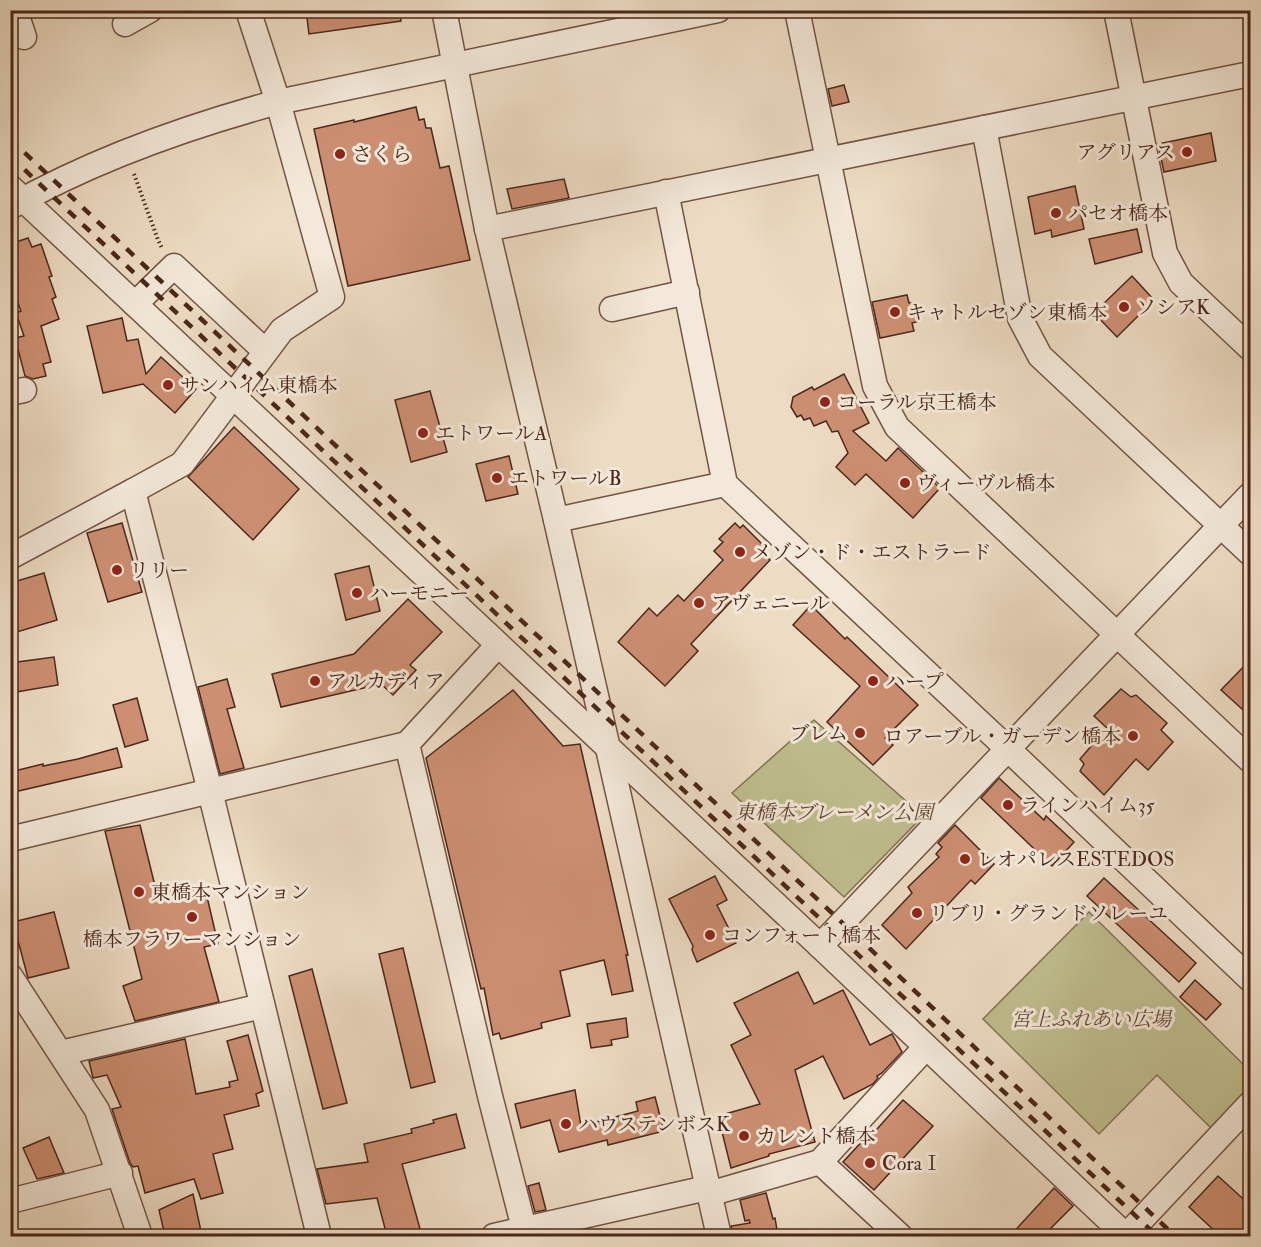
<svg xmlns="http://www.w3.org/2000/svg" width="1261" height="1247" font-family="'IM FELL Double Pica','Noto Serif JP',serif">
<rect width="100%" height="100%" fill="#eddcc4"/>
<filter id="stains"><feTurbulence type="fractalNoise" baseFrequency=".00333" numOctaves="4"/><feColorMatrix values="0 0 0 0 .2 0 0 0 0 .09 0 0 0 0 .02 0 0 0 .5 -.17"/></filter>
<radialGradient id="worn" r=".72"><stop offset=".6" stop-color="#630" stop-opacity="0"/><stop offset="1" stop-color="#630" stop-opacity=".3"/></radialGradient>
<!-- green -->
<g fill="#c0be8f" stroke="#857254" stroke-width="1.5">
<polygon points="814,720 923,816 844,897 732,793"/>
<polygon points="1089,912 1250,1071 1250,1088 1211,1128 1157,1075 1099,1134 983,1019"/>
</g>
<!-- building -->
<g fill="#cd8f72" stroke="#4a271a" stroke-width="1.5">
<polygon points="306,10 400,10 401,21 309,34"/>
<polygon points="844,85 849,102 832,106 828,89"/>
<polygon points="416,107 419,120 424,119 426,128 431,128 440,168 449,166 470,260 348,286 314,129 354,120 354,122"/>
<polygon points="1211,133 1216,161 1164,172 1158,144"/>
<polygon points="564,179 569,198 512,209 507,189"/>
<polygon points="1075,186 1084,229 1052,237 1051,230 1035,234 1028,197"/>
<polygon points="1137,229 1142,252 1095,264 1089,239"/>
<polygon points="28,238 32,247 41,244 52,276 49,277 56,297 52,299 59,319 41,326 51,362 43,364 46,376 33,379 25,376 15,338 24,336 16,313 21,311 10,282 10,244"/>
<polygon points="1132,276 1154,300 1117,337 1094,313"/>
<polygon points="907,295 909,303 916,302 920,321 912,323 914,331 880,338 872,302"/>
<polygon points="122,318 127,341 138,339 146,374 161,357 196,389 175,413 143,384 103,393 87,326"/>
<polygon points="844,374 869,423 853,431 886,461 898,448 940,488 913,518 866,474 855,485 836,467 848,453 838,431 832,432 826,421 814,426 810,418 804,420 801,415 797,417 791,407 793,397 812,387 814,390"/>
<polygon points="430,391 447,452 411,462 395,400"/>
<polygon points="234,427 299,489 253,540 188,477"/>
<polygon points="509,456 518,494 486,501 476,464"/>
<polygon points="122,523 142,592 108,602 87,533"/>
<polygon points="735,523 740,528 743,525 767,549 764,553 770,560 691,644 698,651 665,686 618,642 649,608 657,616 678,595 684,601 723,560 714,551 723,542 719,539"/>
<polygon points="369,566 380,611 346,620 335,574"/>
<polygon points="44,573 57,620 10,634 10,583"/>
<polygon points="408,599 442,632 410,665 416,670 393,695 381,684 281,707 272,674 354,654"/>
<polygon points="811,605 845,639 847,637 918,705 885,738 893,745 873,765 827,722 860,686 793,625"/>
<polygon points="54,657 58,685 10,693 10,663"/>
<polygon points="1251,659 1251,717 1221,690"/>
<polygon points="227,679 235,707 227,709 244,768 220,774 198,687"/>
<polygon points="1121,689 1131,697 1136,695 1167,723 1161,730 1173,742 1148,770 1136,759 1104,795 1080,771 1084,764 1080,759 1107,728 1094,716"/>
<polygon points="513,690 563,746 580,744 628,955 626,955 633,991 612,995 604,960 560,971 570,1016 541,1023 542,1028 501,1039 499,1033 493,1035 484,988 481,989 426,758"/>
<polygon points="137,698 148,740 125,747 113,705"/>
<polygon points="117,748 122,767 14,792 10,772 43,764 43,766 78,759"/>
<polygon points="999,778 1044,820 1046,816 1074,842 1052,866 981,798"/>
<polygon points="140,825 156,890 179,885 182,893 205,888 218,944 204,947 219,1002 135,1021 123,986 142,979 105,831"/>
<polygon points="955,825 994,864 975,884 971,880 906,949 882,925 912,893 908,887 939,857 936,854 942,847 938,843"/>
<polygon points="715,876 727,900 717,905 736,943 697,962 692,950 693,946 669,899"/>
<polygon points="1104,878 1196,963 1179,982 1087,896"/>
<polygon points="54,912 69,968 28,978 13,922"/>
<polygon points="403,948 435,1082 411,1088 379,954"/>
<polygon points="312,969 347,1103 323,1109 289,976"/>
<polygon points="798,972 814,1004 843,990 870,1045 892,1034 902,1052 882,1073 877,1076 878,1078 873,1084 844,1099 823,1056 795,1070 815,1142 769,1154 769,1156 731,1168 718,1116 760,1104 731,1045 751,1035 734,1003"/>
<polygon points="1195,980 1221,1004 1206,1020 1180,997"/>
<polygon points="626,1018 628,1037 611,1040 612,1045 591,1048 587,1024"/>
<polygon points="248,1035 263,1091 256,1094 259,1106 224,1115 233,1149 213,1154 223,1193 201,1199 194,1179 145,1193 138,1166 133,1167 130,1163 112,1109 121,1107 107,1075 93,1078 89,1061 185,1039 196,1094 230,1087 229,1082 238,1080 227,1041"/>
<polygon points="575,1090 581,1126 638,1111 636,1102 655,1097 664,1131 608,1145 607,1140 559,1152 550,1120 521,1128 515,1104"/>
<polygon points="903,1100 933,1126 874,1190 843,1162 867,1136 869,1138"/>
<polygon points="456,1114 465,1148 402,1164 422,1236 387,1236 377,1198 326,1204 317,1169 368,1162 364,1144 412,1133 411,1129 434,1123 433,1120"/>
<polygon points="49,1137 64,1173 37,1179 23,1148"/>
<polygon points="1218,1176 1251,1206 1251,1236 1220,1236 1189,1207"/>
<polygon points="539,1183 546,1210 535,1212 528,1186"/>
<polygon points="1054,1188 1073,1206 1043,1236 1010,1236"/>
<polygon points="766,1193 773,1219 775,1218 778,1236 733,1236 731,1226 750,1223 749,1220 745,1221 740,1200"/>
<polygon points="193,1194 202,1236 165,1236 159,1210"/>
</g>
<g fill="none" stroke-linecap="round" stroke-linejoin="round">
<defs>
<g id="minor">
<polyline points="15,10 24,37"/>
<polyline points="248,10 278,102 332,297 282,330 182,464 133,491 210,791 319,1236"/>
<polyline points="444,10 487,229 556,520 719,1236"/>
<polyline points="797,10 875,386 897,427 1250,760"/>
<polyline points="1116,10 1165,253 1181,283 1250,348"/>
<polyline points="125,24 150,10"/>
<polyline points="984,128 1020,318 1040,356 1250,553"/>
<polyline points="10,187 820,946 1126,1236"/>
<polyline points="666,192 725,484 1009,750 1250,979"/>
<path d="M10,207c84,-48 176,-80 268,-105l440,-92"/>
<polyline points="487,229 1250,74"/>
<polyline points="135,304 174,266 265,351"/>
<polyline points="612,309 687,292"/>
<polyline points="10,393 24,390"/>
<polyline points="556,520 725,484"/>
<polyline points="10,557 133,491"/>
<polyline points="498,645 407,744 490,1096 526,1236"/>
<polyline points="10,839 407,744"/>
<polyline points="820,946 1250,495"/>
<polyline points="10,976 97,1110 140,1236"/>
<polyline points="61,1053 262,1006"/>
<polyline points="820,1162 900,1236"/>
<polyline points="709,1194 820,1162 926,1047"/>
<polyline points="10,1201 120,1173"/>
<polyline points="494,1236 707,1188"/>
<polyline points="1126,1236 1250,1104"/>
</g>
</defs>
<!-- minor casing -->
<use href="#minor" stroke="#735444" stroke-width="27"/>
<!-- path -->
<polyline stroke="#4a271a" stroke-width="4" stroke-dasharray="1.5 3" stroke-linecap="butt" points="134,174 158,240 162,248"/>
<!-- minor -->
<use href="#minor" stroke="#f3e8d9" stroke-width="24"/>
<!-- rail -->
<g stroke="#4a271a" stroke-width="4.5" stroke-dasharray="10 10" stroke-linecap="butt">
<polyline points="10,139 1175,1236"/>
<polyline points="10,156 1157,1236"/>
</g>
</g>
<!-- markers -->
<g fill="#8f2418" stroke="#f3e8d9" stroke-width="2">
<circle cx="1187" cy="152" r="6"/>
<circle cx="340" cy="154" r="6"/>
<circle cx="1056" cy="213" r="6"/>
<circle cx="1124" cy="307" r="6"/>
<circle cx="895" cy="312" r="6"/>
<circle cx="168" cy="385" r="6"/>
<circle cx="825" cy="402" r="6"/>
<circle cx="423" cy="433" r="6"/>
<circle cx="497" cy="478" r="6"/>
<circle cx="905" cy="483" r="6"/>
<circle cx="740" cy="552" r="6"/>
<circle cx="117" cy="570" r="6"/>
<circle cx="357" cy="593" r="6"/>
<circle cx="699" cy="603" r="6"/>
<circle cx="315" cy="681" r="6"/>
<circle cx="873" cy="681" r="6"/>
<circle cx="860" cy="733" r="6"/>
<circle cx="1133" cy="736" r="6"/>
<circle cx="1008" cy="805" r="6"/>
<circle cx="965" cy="859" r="6"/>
<circle cx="139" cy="892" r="6"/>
<circle cx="917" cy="913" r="6"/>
<circle cx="192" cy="917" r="6"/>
<circle cx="710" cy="935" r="6"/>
<circle cx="566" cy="1124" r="6"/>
<circle cx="744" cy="1136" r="6"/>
<circle cx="870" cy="1163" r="6"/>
</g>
<g text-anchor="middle" stroke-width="6" stroke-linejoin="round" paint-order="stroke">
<!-- poi labels -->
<g font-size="20" fill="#4a271a" stroke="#f3e8d9" text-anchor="start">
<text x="1175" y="159" text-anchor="end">アグリアス</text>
<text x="352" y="161">さくら</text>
<text x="1068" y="220">パセオ橋本</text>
<text x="1136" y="314">ソシアK</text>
<text x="907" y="319">キャトルセゾン東橋本</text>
<text x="180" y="392">サンハイム東橋本</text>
<text x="837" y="409">コーラル京王橋本</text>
<text x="435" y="440">エトワールA</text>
<text x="509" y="485">エトワールB</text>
<text x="917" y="490">ヴィーヴル橋本</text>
<text x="752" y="559">メゾン・ド・エストラード</text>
<text x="129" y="577">リリー</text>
<text x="369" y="600">ハーモニー</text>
<text x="711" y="610">アヴェニール</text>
<text x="327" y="688">アルカディア</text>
<text x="885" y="688">ハープ</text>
<text x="848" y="740" text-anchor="end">ブレム</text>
<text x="1121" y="743" text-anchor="end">ロアーブル・ガーデン橋本</text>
<text x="1020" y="812">ラインハイム35</text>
<text x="977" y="866">レオパレスESTEDOS</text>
<text x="151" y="899">東橋本マンション</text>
<text x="929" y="920">リブリ・グランドソレーユ</text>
<text x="722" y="942">コンフォート橋本</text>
<text x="192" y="946" text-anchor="middle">橋本フラワーマンション</text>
<text x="578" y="1131">ハウステンボスK</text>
<text x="756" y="1143">カレント橋本</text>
<text x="882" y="1170">CoraⅠ</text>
</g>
<!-- park labels -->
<g font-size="20" font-style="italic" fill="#624531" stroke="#f3e8d9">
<text x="834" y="819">東橋本ブレーメン公園</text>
<text x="1091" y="1026">宮上ふれあい広場</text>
</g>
</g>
<!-- margin -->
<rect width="1261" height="1247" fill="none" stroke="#eddcc4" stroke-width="36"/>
<rect x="12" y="12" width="1237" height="1223" fill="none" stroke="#4a271a" stroke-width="3"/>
<rect x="18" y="18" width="1225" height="1211" fill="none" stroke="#4a271a" stroke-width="1.5"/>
<rect width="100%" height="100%" filter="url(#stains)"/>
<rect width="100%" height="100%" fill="url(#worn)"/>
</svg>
